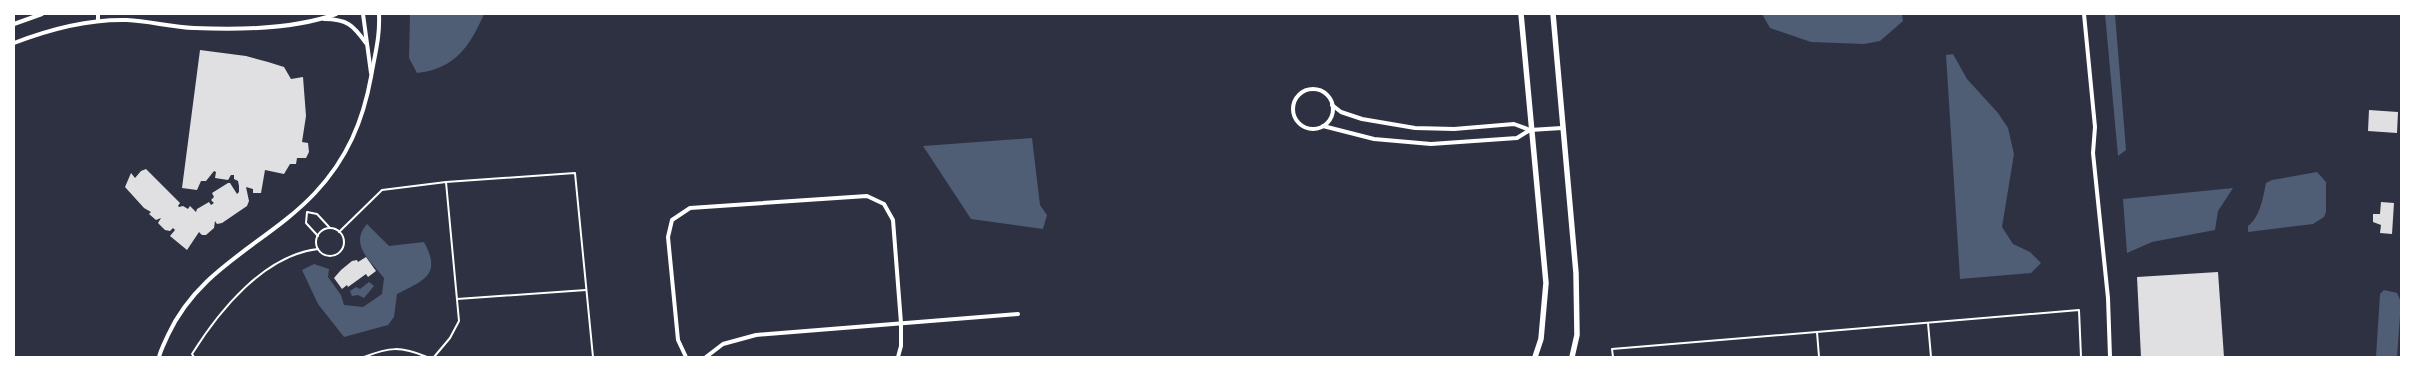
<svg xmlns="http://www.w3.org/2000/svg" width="2415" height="371" font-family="Merriweather,serif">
<rect width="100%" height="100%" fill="#2d3142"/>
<!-- water -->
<g fill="#4f5d75">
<path d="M410,14h74c-14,32 -29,55 -67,59l-8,-15z"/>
<polygon points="1762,14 1902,14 1903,21 1880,41 1864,44 1811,42 1770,28"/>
<polygon points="2105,14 2115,14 2126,150 2118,156"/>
<polygon points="1953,54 1967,79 1998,113 2008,128 2014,154 2002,227 2013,244 2030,252 2041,263 2031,273 1960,279 1946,55"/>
<polygon points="1032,138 1040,205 1047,215 1043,229 971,219 923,146"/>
<path d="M2317,172l9,10v30l-2,5 -11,7 -65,8v-6c12,-9 15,-28 18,-43l6,-3z"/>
<polygon points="2233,188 2218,211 2215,230 2152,242 2127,253 2123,199"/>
<path d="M367,224l22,22 35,-4c18,33 0,38 -27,52l-3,23 -6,8 -44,12 -26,-33 -16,-34 12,-6 15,5 -1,8 13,18 3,10 19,2 19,-13 2,-16c-14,-18 -35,-33 -17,-54z"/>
<polygon points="369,282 374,286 364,298 358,295 352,296 350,291 356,287 360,289"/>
<polygon points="2384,290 2397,293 2401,302 2397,357 2376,357 2380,294"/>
</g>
<!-- building -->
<g fill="#e0e0e3">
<polygon points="200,50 246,56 268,62 284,67 291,79 303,77 306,116 302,142 308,143 309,152 306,158 297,158 296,164 290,164 284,174 265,170 261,193 253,193 253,189 246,187 249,201 247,206 222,223 217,224 215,221 214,228 206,235 202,235 199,232 187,250 170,236 175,230 173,228 170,231 165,230 158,223 161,218 156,220 149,214 151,212 144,208 125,187 131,173 135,178 141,171 146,169 180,203 178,206 179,207 183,206 188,209 190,206 196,212 197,209 209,202 211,205 214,203 211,200 214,197 212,193 228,183 230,183 237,194 239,192 239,186 238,181 234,179 234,175 231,175 228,180 215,178 216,172 214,171 206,181 201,181 197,190 182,188"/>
<polygon points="2369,110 2398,112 2397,133 2368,131"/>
<polygon points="2381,202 2394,203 2392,234 2380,233 2381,225 2373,222 2373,214 2380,214"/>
<polygon points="366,257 376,271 368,277 366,274 348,287 347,285 342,289 334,278 341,270 352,261 357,260 358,262"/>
<polygon points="2218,272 2224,357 2141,357 2137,277"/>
</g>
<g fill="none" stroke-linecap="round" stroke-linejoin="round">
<!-- service -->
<g stroke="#fff" stroke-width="2">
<polyline points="446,182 575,173 593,357"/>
<circle cx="330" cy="242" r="14"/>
<polyline points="339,232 382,190 446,182 459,321 450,338 434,357"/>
<polyline points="318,236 306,223 307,212 317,214 330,228"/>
<polyline points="457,299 586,290"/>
<polyline points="1928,323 1931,357"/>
<polyline points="1817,332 1819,357"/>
<path d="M194,357l-2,-3c27,-43 72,-99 126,-105"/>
<path d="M364,357c26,-10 36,-11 63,0"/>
<polyline points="1613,357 1612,349 2079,310 2081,357"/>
</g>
<!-- minor -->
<g stroke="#fff" stroke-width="4">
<polyline points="98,14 98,21"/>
<polyline points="363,14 371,73"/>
<polyline points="2084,14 2095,127 2093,153 2108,298 2110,357"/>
<path d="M324,19c23,0 29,6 42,24"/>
<polyline points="14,24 42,14"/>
<path d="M14,43c36,-14 74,-24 113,-23 22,1 44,7 67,8 43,2 101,1 142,-14"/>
<circle cx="1313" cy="109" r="20"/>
<polyline points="1332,105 1341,112 1362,119 1415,128 1454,129 1514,124 1530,130 1562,128"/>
<polyline points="1323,126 1374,139 1431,144 1517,138 1530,130"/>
<path d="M159,357c2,-8 6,-15 9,-22 32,-69 99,-91 147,-142 32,-34 48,-72 56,-116 4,-24 9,-39 8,-63"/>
<polyline points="686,357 678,340 668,237 672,220 690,208 867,196 884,204 893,220 901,323 901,346 898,357"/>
<polyline points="706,357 723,344 756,335 1018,314"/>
</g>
<!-- secondary -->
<g stroke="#fff" stroke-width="5.5">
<polyline points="1521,14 1546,283 1541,339 1535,357"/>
<polyline points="1553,14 1576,273 1577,335 1572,357"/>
</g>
</g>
<!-- border -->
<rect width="2415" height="371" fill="none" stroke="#ffffff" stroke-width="30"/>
</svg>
